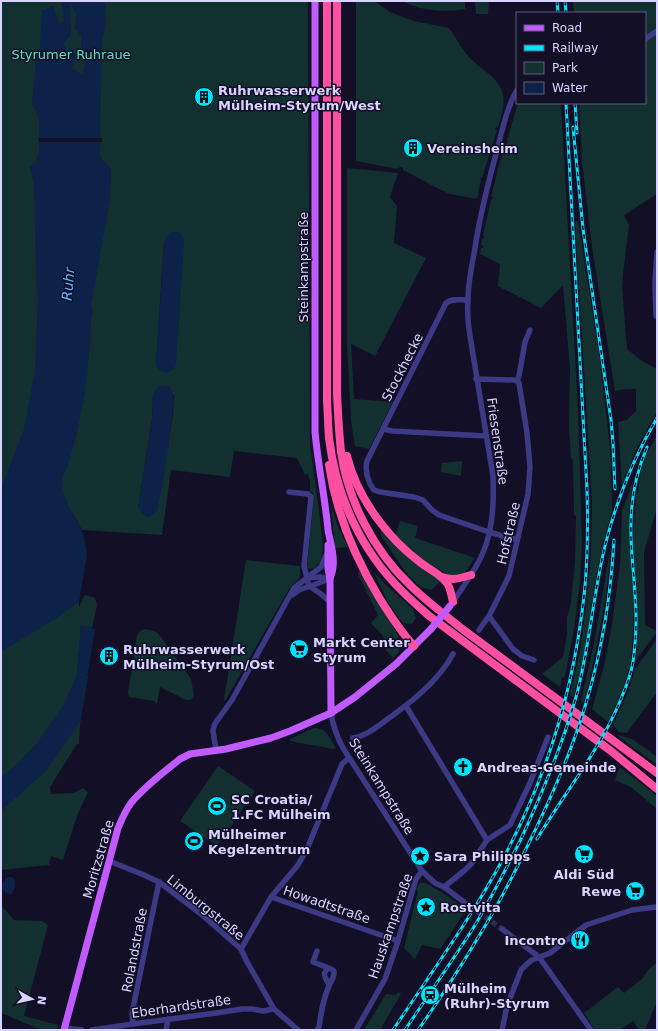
<svg xmlns="http://www.w3.org/2000/svg" width="658" height="1031" font-family="'DejaVu Sans',sans-serif">
<rect width="100%" height="100%" fill="#130f26"/>
<!-- green -->
<g fill="#12302f" fill-rule="evenodd">
<path d="M1,1h307l2,445c4,25 7,49 10,74 1,10 4,23 2,34 -1,8 -6,17 -15,14l7,-72 -2,-4 -2,-1v-10l-2,-7 -3,1 -8,-17 -63,-7 -4,26 -59,-7 -9,65 -80,-5 -9,-16 4,89 2,-1v5l6,-12 10,3 2,7 -5,23 -11,-2 -4,48 11,2 -8,48 -1,20h-2l-27,43 1,7 23,-1 9,-5 5,4 -11,24 -14,44 -12,-4 -2,9 -48,5zM173,232l8,1 -23,135 -2,-3 8,-123zM153,395h21l-1,19 -5,32 -30,62 14,-88z"/>
<path d="M356,1h18l16,11 10,4 14,5 35,7c8,11 14,24 24,33 5,5 11,9 16,13 21,18 15,31 9,54l-2,-1 -1,2 2,1 -15,48h-1l-1,2h1l-4,19 -27,-5 -11,-5 -36,-19v-2l-3,-1 -3,2 -41,-8z"/>
<path d="M403,1h62v8c-21,4 -43,2 -62,-8z"/>
<polygon points="475,1 489,1 488,14 476,14"/>
<polygon points="573,1 657,1 657,31 645,38 645,13 574,13"/>
<polygon points="657,32 657,194 624,215 629,225 623,274 622,286 627,349 642,361 657,369 657,411 636,450 622,486 618,422 627,420 636,411 636,389 625,389 615,391 592,247 582,162 579,103 645,103 645,41"/>
<polygon points="518,103 561,103 578,410 582,543 580,581 574,629 565,676 562,678 560,687 542,674 563,657 567,634 567,618 571,602 575,562 576,516 574,515 573,461 571,457 569,427 570,369 563,285 541,308 498,286 500,264 480,254 481,248 483,248 483,245 481,245 482,239 484,238 484,236 483,236 491,200 492,200 493,197 491,197 499,165 506,143 507,144 508,142 507,140"/>
<polygon points="347,168 398,173 390,197 397,206 394,243 426,258 375,356 351,344 354,399 393,402 369,449 355,446 351,421 347,342"/>
<polygon points="575,221 578,221 600,360 611,457 612,511 602,548 595,582 584,659 573,697 570,695 580,650 587,599 591,551 592,502"/>
<polygon points="657,434 657,508 644,552 645,625 657,631 657,632 636,660 638,634 638,608 633,544 636,496 643,462"/>
<polygon points="462,461 461,476 441,472 442,463"/>
<polygon points="633,481 629,509 629,538 634,600 633,632 631,661 626,679 620,696 608,722 592,709 604,666 612,624 620,565 622,511"/>
<polygon points="331,504 338,527 348,547 335,548"/>
<polygon points="400,521 418,526 415,538 475,558 464,574 452,576 445,573 422,559 395,536"/>
<polygon points="381,528 440,581 432,590 420,587 406,573 381,536"/>
<path d="M611,545c-3,54 -15,107 -27,158l-3,-2 12,-53z"/>
<path d="M246,560l54,6c1,16 -2,12 -11,23l-64,112 -1,-1z"/>
<polygon points="359,570 397,633 400,643 399,652 393,658 386,650 383,636 371,623 378,615 358,574"/>
<polygon points="373,571 386,585 413,609 416,618 412,624 403,623 389,604"/>
<polygon points="144,629 150,630 158,633 191,679 194,695 191,700 186,700 160,687 157,704 154,701 129,697 128,692 137,636 139,632"/>
<polygon points="657,639 657,692 627,733 619,732 613,725 627,695 635,669"/>
<path d="M314,728c12,0 16,10 22,20l-3,1 -43,-8v-2z"/>
<polygon points="618,735 632,739 657,757 657,765 618,736"/>
<polygon points="218,766 255,791 217,846 180,821"/>
<polygon points="620,767 657,796 657,809 631,787 615,780"/>
<polygon points="420,883 426,883 449,897 466,910 440,949 422,945 415,959 404,948 418,891 416,889"/>
<polygon points="1,905 14,920 42,921 48,925 24,1016 58,1025 57,1030 42,1030 1,1013"/>
<polygon points="655,964 657,964 657,1001 645,1030 639,1030 633,1021 620,1030 595,1030 584,1013 618,987 624,993 642,979 648,970"/>
<polygon points="398,992 401,994 380,1030 364,1030 386,994 395,995"/>
</g>
<!-- water -->
<g fill="#0c2248" fill-rule="evenodd">
<path d="M61,1h44c0,11 3,27 -3,37l-2,104c0,10 -1,19 9,23v3l2,1 -1,31 -19,106 2,6 -2,6 -1,27 -5,48 -9,44 -9,31 -5,10 1,12 5,15 15,28 4,22 -8,47 -21,15 -57,35v-164l5,-12 18,-47 11,-58 3,-73 -2,-25 -2,-91 -5,-16 5,-2 2,-2 3,-11v-28l-2,-10 -5,-8 4,-46 4,-12 2,-37 11,-4 7,18 4,-4zM70,2l6,12 -1,14 7,9 -1,11 -1,3 5,13 -2,11 -11,-7 4,-13 -5,-8 -4,4 -3,-8 7,-8z"/>
<path d="M171,232h2l8,1 3,6v5l-8,121c-5,10 -15,10 -20,0l8,-123 3,-6z"/>
<path d="M159,386c5,-1 10,-1 13,4 6,10 -11,103 -14,119l-3,4 -5,4c-7,-1 -9,-3 -12,-9l14,-88 1,-25 2,-5z"/>
<polygon points="81,625 95,629 80,722 46,771 1,811 1,777 16,765 37,743 65,702 77,674"/>
<path d="M8,877h3l3,1c2,6 1,10 -2,16 -12,0 -12,-12 -4,-17z"/>
</g>
<!-- pier -->
<polygon fill="#130f26" points="38,138 102,138 102,142 39,142"/>
<g fill="none" stroke-linecap="round" stroke-linejoin="round">
<!-- minor-tunnel -->
<polyline stroke="#312d47" stroke-width="5.5" stroke-dasharray="5.5 3" stroke-linecap="butt" points="478,912 502,929"/>
<!-- minor -->
<g stroke="#3d3a85" stroke-width="5.5">
<polyline points="645,39 657,31"/>
<path d="M467,300c-7,0 -14,-2 -21,3l-79,158 -1,6 1,8 3,9 4,6 6,2 34,5 9,3 9,10 7,5 50,17 28,8"/>
<polyline points="656,316 655,283 657,252"/>
<polyline points="476,379 514,380 517,381 519,383 527,433 530,467 528,494 509,576 489,616 513,649 522,656 534,660"/>
<polyline points="517,381 519,376 525,342 530,330"/>
<polyline points="383,429 392,431 486,436"/>
<polyline points="289,492 308,494 311,497 304,566 309,586"/>
<polyline points="307,578 321,577 330,579"/>
<polyline points="309,586 321,594 330,602"/>
<polyline points="292,595 299,590 330,579"/>
<path d="M453,602c9,-14 19,-27 26,-41 14,-26 15,-56 14,-85l-23,-140c-2,-12 -3,-24 -2,-36 0,-16 3,-31 6,-46 5,-34 13,-67 22,-100 6,-22 10,-45 21,-64"/>
<polyline points="479,630 489,616"/>
<polyline points="406,706 487,840"/>
<path d="M331,713c2,13 6,24 12,35l79,123 13,12 9,4 24,18"/>
<path d="M353,738c13,-2 22,-10 32,-17 25,-18 53,-39 68,-67"/>
<polyline points="216,750 213,731 214,726 216,722 232,700 294,588 321,567 326,555"/>
<polyline points="109,861 144,875 159,882 201,914 241,949 246,960 274,1009 298,1030"/>
<polyline points="444,887 465,870 472,863 487,840 510,825 530,783 548,737"/>
<polyline points="271,897 398,941"/>
<polyline points="476,910 478,912"/>
<polyline points="502,929 539,957 591,1030"/>
<polyline points="241,949 271,897 298,865 307,849 342,764 349,758"/>
<path d="M328,968c-7,7 -2,10 1,17"/>
<polyline points="133,1024 132,1013 159,882"/>
<polyline points="64,1028 82,1030"/>
<polyline points="92,1030 133,1024 216,1013 242,1009 252,1009 263,1011 274,1009"/>
<polyline points="166,1030 168,1019"/>
<path d="M317,1030l2,-3c2,-14 4,-28 10,-41 2,-5 6,-9 5,-15l-3,-2 -18,-7 4,-11"/>
<polyline points="356,1030 385,979 398,941 413,889 416,879 422,871"/>
<polyline points="502,1030 507,1006 521,970 527,964 532,960 550,953 586,925 632,910 657,907"/>
</g>
<!-- major -->
<g stroke="#c25bff" stroke-width="7">
<path d="M315,1v431c3,33 10,65 13,98 2,12 7,25 5,37 0,4 -2,8 -3,12"/>
<polyline points="328,545 328,568 330,579 331,713"/>
<path d="M64,1030l54,-202c4,-9 7,-17 13,-25 14,-17 32,-30 49,-44l10,-5 36,-5 45,-11 19,-7 41,-18 24,-16 41,-33 35,-35"/>
</g>
<!-- highway -->
<g stroke="#ff4fa3" stroke-width="8">
<path d="M327,1v401c1,12 1,24 2,36 7,58 32,113 74,154 8,8 16,15 25,23l183,136 46,38"/>
<path d="M337,1v393c1,20 2,39 4,58 7,49 33,99 69,133 16,16 34,29 51,43l196,145"/>
<path d="M347,456c8,33 28,63 51,87 7,7 15,14 23,20 8,6 19,11 25,19 5,5 5,13 7,20"/>
<path d="M329,465c7,48 26,93 51,134 10,16 21,33 34,47"/>
<path d="M442,577c12,4 18,1 29,-2"/>
</g>
<defs>
<g id="rail">
<polyline points="557,1 558,13"/>
<polyline points="565,1 566,13"/>
<polyline points="575,103 577,133"/>
<polyline points="573,127 583,229 611,420 613,443 615,489"/>
<path d="M537,839c28,-47 63,-89 84,-140 5,-12 10,-24 12,-37 3,-22 4,-45 2,-66 -1,-25 -5,-49 -4,-73 0,-26 6,-52 16,-76"/>
<path d="M393,1030c38,-57 79,-113 111,-173 43,-81 70,-170 80,-261 4,-35 4,-71 3,-106l-21,-387"/>
<path d="M405,1030c22,-33 45,-66 67,-100 18,-29 33,-59 48,-89 22,-47 42,-95 56,-144 14,-51 17,-104 30,-155 11,-43 28,-85 51,-124"/>
<path d="M418,1030c22,-31 42,-62 61,-94 17,-27 32,-56 46,-85 24,-48 46,-96 61,-148 16,-53 25,-108 28,-163"/>
</g>
</defs>
<!-- rail casing -->
<use href="#rail" stroke="#00e5ff" stroke-width="3"/>
<!-- rail -->
<use href="#rail" stroke="#130f26" stroke-width="1.5" stroke-dasharray="4.5" stroke-linecap="butt"/>
<!-- major-bridge -->
<polyline stroke="#c25bff" stroke-width="7" points="431,629 450,606"/>
</g>
<!-- icons -->
<defs>
<symbol id="building-disc" viewBox="-11 -11 22 22"><circle r="9.5" fill="#00e5ff" stroke="#130f26"/><path d="M-4-6H4V6H1V3H-1V6H-4ZM-2.5-4.3h1.7v1.8h-1.7ZM.8-4.3h1.7v1.8H.8ZM-2.5-1h1.7V.8h-1.7ZM.8-1h1.7V.8H.8Z" fill="#111"/></symbol>
<symbol id="supermarket-disc" viewBox="-11 -11 22 22"><circle r="9.5" fill="#00e5ff" stroke="#130f26"/><path d="M-6-5.5h2.5l.6 2H6L4.5 2H-2.5L-4.4-4H-6ZM-1.5 3.2a1.3 1.3 0 1 0 .1 0ZM3 3.2a1.3 1.3 0 1 0 .1 0Z" fill="#111"/></symbol>
<symbol id="church-disc" viewBox="-11 -11 22 22"><circle r="9.5" fill="#00e5ff" stroke="#130f26"/><path d="M-1.2-6h2.4v3.5h3.3v2.4h-3.3V6h-2.4V-.1h-3.3v-2.4h3.3Z" fill="#111"/></symbol>
<symbol id="stadium-disc" viewBox="-11 -11 22 22"><circle r="9.5" fill="#00e5ff" stroke="#130f26"/><path d="M0-5a6.5 5 0 1 0 0 10a6.5 5 0 1 0 0-10ZM-3.5-1.8h7v3.6h-7Z" fill="#111"/></symbol>
<symbol id="sight-disc" viewBox="-11 -11 22 22"><circle r="9.5" fill="#00e5ff" stroke="#130f26"/><path d="M0-6L1.8-2.2L6-1.7L2.9 1.2L3.7 5.4L0 3.3L-3.7 5.4L-2.9 1.2L-6-1.7L-1.8-2.2Z" fill="#111"/></symbol>
<symbol id="restaurant-disc" viewBox="-11 -11 22 22"><circle r="9.5" fill="#00e5ff" stroke="#130f26"/><path d="M-5-6h1v4h1v-4h1v4h1v-4h1v5L-1.5 .5V6h-2V.5L-5-1ZM5-6V6H3V1.5H1.5Q1.5-4 5-6Z" fill="#111"/></symbol>
<symbol id="station-disc" viewBox="-11 -11 22 22"><circle r="9.5" fill="#00e5ff" stroke="#130f26"/><path d="M-3-6H3Q5-6 5-4V2Q5 4 3 4L4.5 6H3L1.5 4h-3L-3 6H-4.5L-3 4Q-5 4-5 2V-4Q-5-6-3-6ZM-3.5-4v3h7v-3ZM-3.5 1v1.5H-2V1ZM2 1v1.5H3.5V1Z" fill="#111"/></symbol>
</defs>
<g fill-rule="evenodd">
<use href="#building-disc" x="193" y="86" width="22" height="22"/>
<use href="#building-disc" x="402" y="137" width="22" height="22"/>
<use href="#supermarket-disc" x="288" y="638" width="22" height="22"/>
<use href="#building-disc" x="98" y="645" width="22" height="22"/>
<use href="#church-disc" x="452" y="756" width="22" height="22"/>
<use href="#stadium-disc" x="206" y="795" width="22" height="22"/>
<use href="#stadium-disc" x="183" y="830" width="22" height="22"/>
<use href="#supermarket-disc" x="573" y="843" width="22" height="22"/>
<use href="#sight-disc" x="409" y="845" width="22" height="22"/>
<use href="#supermarket-disc" x="624" y="880" width="22" height="22"/>
<use href="#sight-disc" x="415" y="896" width="22" height="22"/>
<use href="#restaurant-disc" x="569" y="929" width="22" height="22"/>
<use href="#station-disc" x="419" y="984" width="22" height="22"/>
</g>
<g text-anchor="middle" stroke-width="3" stroke-linejoin="round" paint-order="stroke">
<!-- park labels -->
<g font-size="13" fill="#5fe0c0" stroke="#130f26">
<text x="71" y="59">Styrumer Ruhraue</text>
</g>
<!-- poi labels -->
<g font-size="13" font-weight="bold" fill="#d9d4ff" stroke="#130f26" text-anchor="start">
<text x="218" y="95">Ruhrwasserwerk<tspan x="218" dy="15">Mülheim-Styrum/West</tspan></text>
<text x="427" y="153">Vereinsheim</text>
<text x="313" y="647">Markt Center<tspan x="313" dy="15">Styrum</tspan></text>
<text x="123" y="654">Ruhrwasserwerk<tspan x="123" dy="15">Mülheim-Styrum/Ost</tspan></text>
<text x="477" y="772">Andreas-Gemeinde</text>
<text x="231" y="804">SC Croatia/<tspan x="231" dy="15">1.FC Mülheim</tspan></text>
<text x="208" y="839">Mülheimer<tspan x="208" dy="15">Kegelzentrum</tspan></text>
<text x="434" y="861">Sara Philipps</text>
<text x="584" y="879" text-anchor="middle">Aldi Süd</text>
<text x="621" y="896" text-anchor="end">Rewe</text>
<text x="440" y="912">Rostvita</text>
<text x="566" y="945" text-anchor="end">Incontro</text>
<text x="444" y="993">Mülheim<tspan x="444" dy="15">(Ruhr)-Styrum</tspan></text>
</g>
<!-- street labels -->
<g font-size="13" fill="#d9d4ff" stroke="#130f26">
<text transform="translate(303 267) rotate(-90)" y="5">Steinkampstraße</text>
<text transform="translate(402 367) rotate(-63)" y="5">Stockhecke</text>
<text transform="translate(498 441) rotate(82)" y="5">Friesenstraße</text>
<text transform="translate(508 533) rotate(-77)" y="5">Hofstraße</text>
<text transform="translate(382 786) rotate(58)" y="5">Steinkampstraße</text>
<text transform="translate(98 859) rotate(-74)" y="5">Moritzstraße</text>
<text transform="translate(327 904) rotate(19)" y="5">Howadtstraße</text>
<text transform="translate(206 907) rotate(39)" y="5">Limburgstraße</text>
<text transform="translate(390 926) rotate(-71)" y="5">Hauskampstraße</text>
<text transform="translate(134 950) rotate(-79)" y="5">Rolandstraße</text>
<text transform="translate(181 1006) rotate(-8)" y="5">Eberhardstraße</text>
</g>
<!-- water labels -->
<g font-size="14" font-style="italic" fill="#62b6ff" stroke="#130f26">
<text transform="translate(68 284) rotate(-85)" y="5">Ruhr</text>
</g>
</g>
<!-- border -->
<rect width="658" height="1031" fill="none" stroke="#d9d4ff" stroke-width="4"/>
<!-- legend -->
<rect x="516" y="12" width="130" height="92" fill="#130f26" stroke="#625e7d"/>
<rect x="524" y="25" width="20" height="6" fill="#c25bff" stroke="#625e7d"/>
<text x="552" y="32" font-size="12" fill="#d9d4ff">Road</text>
<rect x="524" y="45" width="20" height="6" fill="#00e5ff" stroke="#625e7d"/>
<text x="552" y="52" font-size="12" fill="#d9d4ff">Railway</text>
<rect x="524" y="62" width="20" height="12" fill="#12302f" stroke="#625e7d"/>
<text x="552" y="72" font-size="12" fill="#d9d4ff">Park</text>
<rect x="524" y="82" width="20" height="12" fill="#0c2248" stroke="#625e7d"/>
<text x="552" y="92" font-size="12" fill="#d9d4ff">Water</text>
<!-- north arrow -->
<g transform="translate(32 999) rotate(98)" stroke="#130f26" stroke-width="3" paint-order="stroke">
<path d="M0-3L7 15L0 10L-7 15Z" fill="#d9d4ff"/>
<text y="-6" font-size="11" font-weight="bold" text-anchor="middle" fill="#d9d4ff">N</text>
</g>
</svg>
